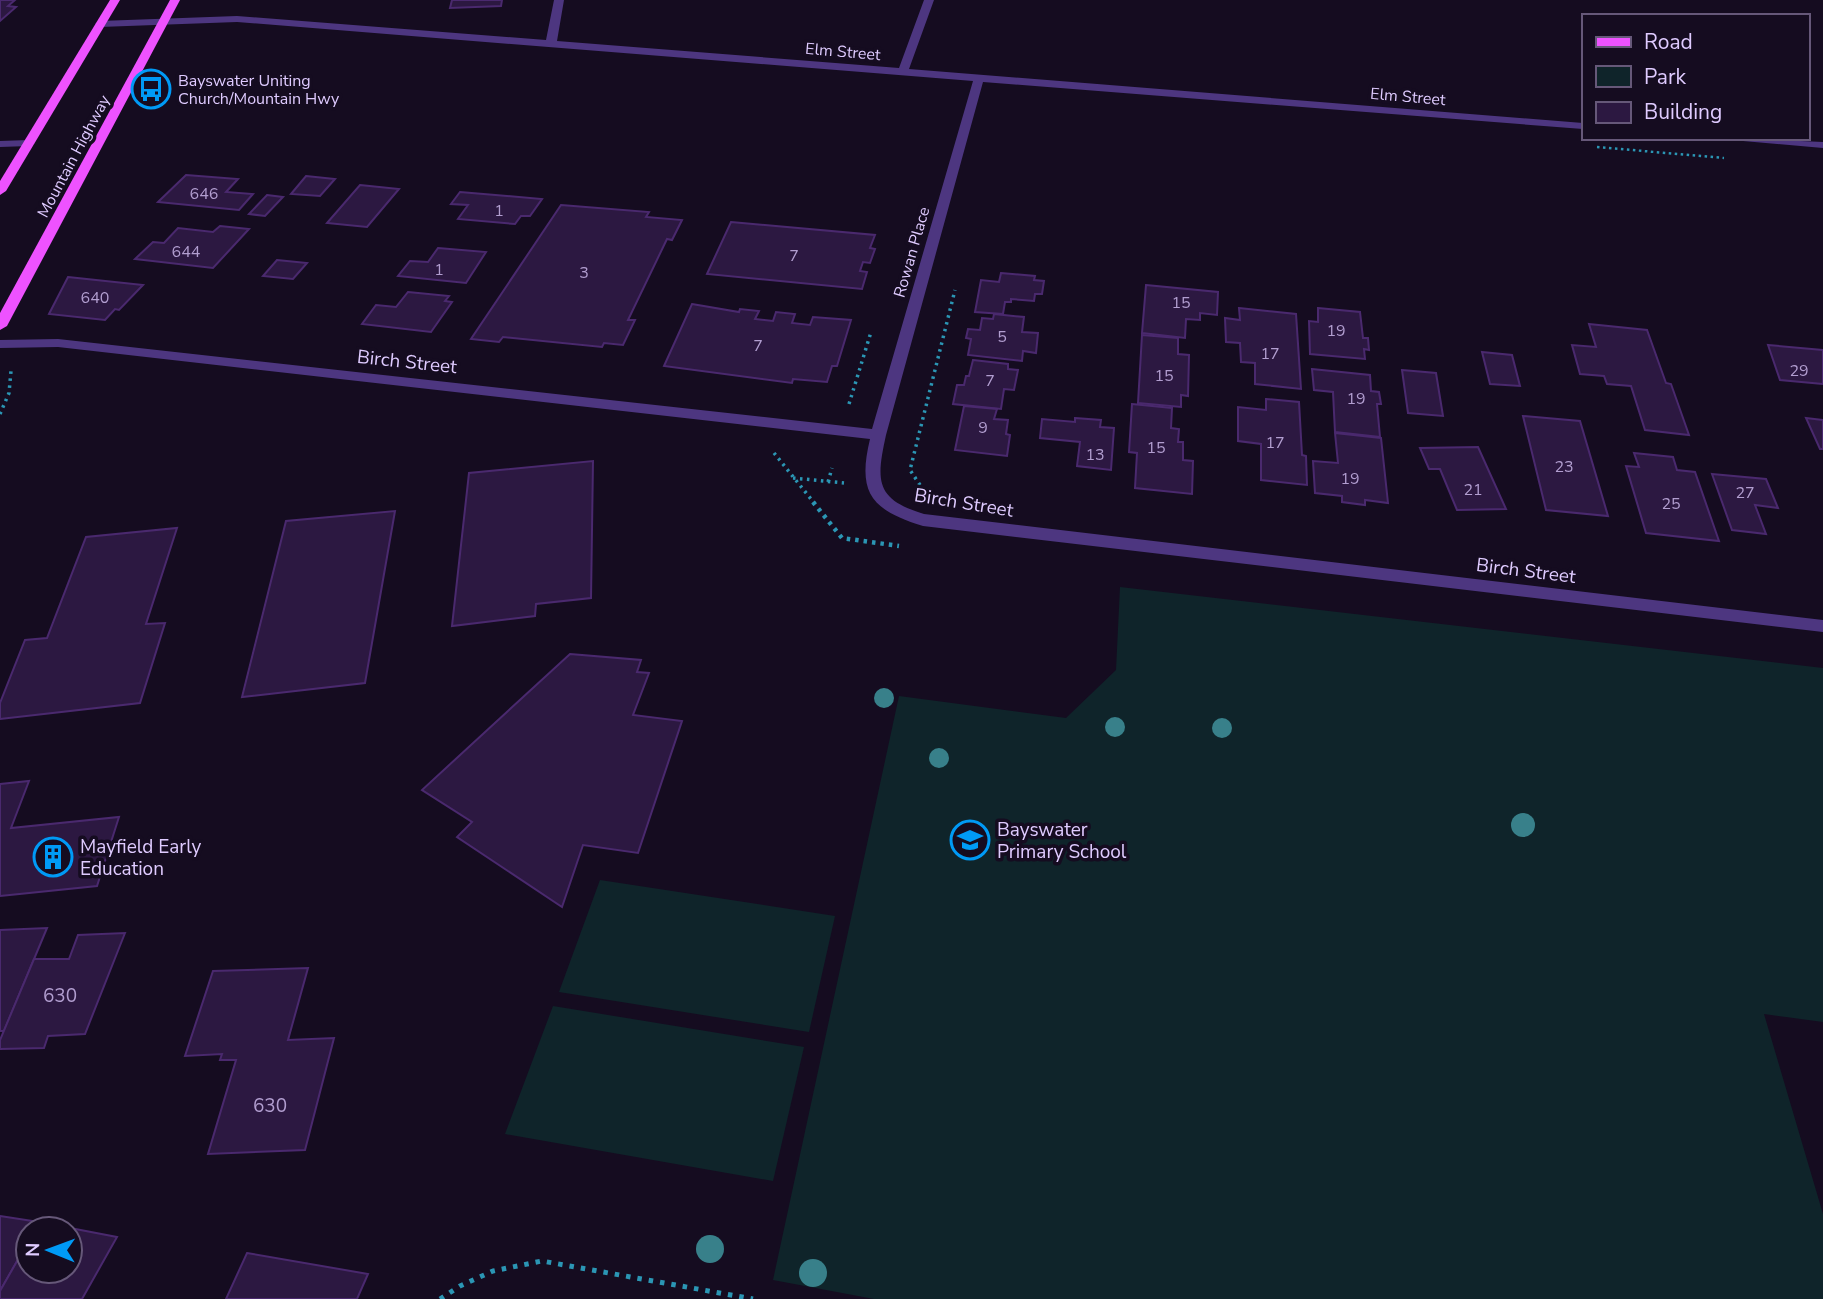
<svg xmlns="http://www.w3.org/2000/svg" width="1823" height="1299" font-family="'Nunito Sans',sans-serif">
<rect width="100%" height="100%" fill="#150c20"/>
<!-- green -->
<g fill="#0f242a">
<polygon points="1120,587 1823,668 1823,1022 1764,1014 1823,1214 1823,1299 874,1299 773,1280 899,696 1066,718 1116,670"/>
<polygon points="600,880 835,916 809,1032 559,992"/>
<polygon points="553,1006 804,1047 773,1181 505,1134"/>
</g>
<!-- building -->
<g fill="#2c1841" stroke="#4a296e" stroke-width="2">
<polygon points="0,0 15,0 8,6 16,7 0,21"/>
<polygon points="452,0 502,0 501,6 450,8"/>
<polygon points="186,175 238,179 226,192 253,194 239,210 158,202"/>
<polygon points="306,176 335,179 320,196 291,194"/>
<polygon points="360,185 399,189 367,227 327,223"/>
<polygon points="460,192 542,199 530,216 521,216 515,224 458,219 468,205 451,204"/>
<polygon points="267,195 283,197 265,216 249,214"/>
<polygon points="561,205 649,212 646,217 682,220 672,240 667,239 628,320 635,320 623,345 604,343 602,347 503,337 499,342 471,339"/>
<polygon points="731,222 875,235 870,248 875,249 870,263 863,262 860,271 867,272 862,289 707,274"/>
<polygon points="220,226 249,229 213,268 135,259 153,242 164,243 178,228 213,232"/>
<polygon points="438,248 486,252 466,283 398,276 410,261 428,262"/>
<polygon points="277,260 307,263 293,279 263,276"/>
<polygon points="1001,273 1035,276 1034,280 1044,281 1042,294 1035,294 1034,301 1011,299 1011,302 1005,302 1003,314 975,312 981,280 999,282"/>
<polygon points="68,277 143,285 119,310 115,309 105,320 49,314"/>
<polygon points="1146,285 1218,292 1217,315 1200,313 1200,320 1186,319 1185,338 1142,333"/>
<polygon points="408,292 449,296 445,301 452,302 431,332 362,324 376,305 396,307"/>
<polygon points="692,304 739,312 740,309 759,311 755,319 773,321 776,312 795,314 792,323 810,325 813,317 851,320 837,366 832,366 827,382 793,379 792,383 664,366"/>
<polygon points="1239,308 1296,314 1301,389 1255,384 1255,363 1241,362 1240,343 1226,342 1225,318 1240,320"/>
<polygon points="1318,308 1360,312 1363,338 1368,338 1369,350 1364,349 1365,359 1310,354 1309,321 1318,322"/>
<polygon points="994,314 1024,317 1022,332 1038,333 1036,353 1023,351 1022,361 968,355 971,339 966,338 968,329 980,330 982,318 993,319"/>
<polygon points="1589,324 1647,330 1666,383 1671,384 1689,435 1645,430 1631,386 1607,384 1604,376 1580,374 1572,345 1596,347"/>
<polygon points="1142,335 1178,338 1178,354 1189,355 1188,396 1181,395 1181,407 1138,403"/>
<polygon points="1768,345 1823,350 1823,384 1780,380"/>
<polygon points="1482,352 1512,355 1520,386 1490,384"/>
<polygon points="973,360 1008,364 1008,369 1018,370 1014,390 1004,389 1001,409 953,404 957,385 964,385 966,376 969,376"/>
<polygon points="1312,369 1370,375 1371,391 1379,392 1381,404 1377,404 1380,437 1335,432 1333,392 1314,390"/>
<polygon points="1402,370 1436,373 1443,416 1408,413"/>
<polygon points="1266,399 1299,402 1302,455 1306,456 1307,485 1261,480 1261,444 1238,441 1238,407 1266,410"/>
<polygon points="1132,404 1172,408 1171,428 1179,429 1178,442 1183,442 1183,460 1193,461 1192,494 1135,488 1137,453 1129,452"/>
<polygon points="964,406 997,409 994,419 1008,420 1006,434 1010,435 1007,456 955,450"/>
<polygon points="1523,416 1580,421 1608,516 1546,510"/>
<polygon points="1075,418 1101,420 1100,427 1114,428 1111,470 1077,466 1080,442 1040,438 1042,419 1075,422"/>
<polygon points="1806,418 1823,420 1823,449 1820,449"/>
<polygon points="1335,433 1381,438 1388,503 1365,500 1365,505 1342,502 1342,496 1315,493 1313,461 1338,463"/>
<polygon points="1478,447 1506,509 1457,510 1440,469 1429,469 1420,448"/>
<polygon points="1634,453 1673,457 1677,470 1695,472 1719,541 1646,533 1626,466 1639,467"/>
<polygon points="593,461 591,598 536,604 535,616 452,626 469,473"/>
<polygon points="1712,474 1766,479 1778,508 1755,505 1766,534 1732,530"/>
<polygon points="395,511 365,683 242,697 286,521"/>
<polygon points="177,528 146,624 165,623 140,703 0,719 0,703 25,640 47,638 86,537"/>
<polygon points="570,654 641,660 637,672 649,673 633,715 682,721 638,853 583,845 562,907 457,837 472,822 422,790"/>
<polygon points="29,781 11,828 119,817 97,886 0,896 0,784"/>
<polygon points="47,928 4,1031 0,1031 0,930"/>
<polygon points="125,933 85,1034 48,1036 44,1048 0,1049 0,1040 34,959 69,959 78,935"/>
<polygon points="308,968 288,1040 334,1038 305,1150 208,1154 236,1060 220,1060 222,1054 185,1056 213,971"/>
<polygon points="0,1216 39,1222 35,1229 28,1229 28,1242 0,1291"/>
<polygon points="39,1222 117,1237 82,1299 0,1299 0,1291 28,1242 28,1271 70,1271 70,1229 35,1229"/>
<polygon points="247,1253 368,1274 357,1299 226,1299"/>
</g>
<g fill="none" stroke-linecap="round" stroke-linejoin="round">
<!-- path-far3 -->
<polyline stroke="#2b96b4" stroke-width="2.5" stroke-dasharray="2.5 3.5" stroke-linecap="butt" points="1597,147 1724,158"/>
<!-- path-far2 -->
<g stroke="#2b96b4" stroke-width="3.5" stroke-dasharray="2.5 4.5" stroke-linecap="butt">
<polyline points="849,404 871,332"/>
<polyline points="0,414 9,393 11,371"/>
<polyline points="774,453 815,504"/>
<polyline points="793,478 844,483"/>
<polyline points="828,482 832,468"/>
<polyline points="920,485 910,470 955,290"/>
</g>
<!-- path-far1 -->
<polyline stroke="#2b96b4" stroke-width="4.5" stroke-dasharray="3.5 5" stroke-linecap="butt" points="813,502 842,538 899,546"/>
<!-- path -->
<polyline stroke="#2b96b4" stroke-width="5" stroke-dasharray="4.5 7" stroke-linecap="butt" points="440,1299 460,1286 493,1271 542,1261 753,1299"/>
<!-- minor -->
<g fill="#4d3680" fill-rule="evenodd">
<path d="M554,0h10l-7,41 342,27 25,-68h10l-25,69 674,54v6l-600,-47 -97,353c-10,46 -11,64 38,79l899,106v12l-900,-106c-52,-16 -66,-33 -53,-87l-812,-92 -58,1v-8l58,-1 814,90 101,-348 -736,-59 -137,5 -5,-3 5,-3 137,-5 309,24z"/>
<polygon points="1737,138 1823,142 1823,148 1743,141"/>
<polygon points="0,141 29,140 35,143 29,146 0,147"/>
</g>
<!-- primary -->
<g fill="#ee52ff" fill-rule="evenodd">
<polygon points="110,0 120,0 6,191 0,195 0,181"/>
<polygon points="170,0 180,0 7,326 0,330 0,313"/>
</g>
</g>
<!-- trees -->
<g fill="#38808a">
<circle cx="884" cy="698" r="10"/>
<circle cx="1115" cy="727" r="10"/>
<circle cx="1222" cy="728" r="10"/>
<circle cx="939" cy="758" r="10"/>
<circle cx="1523" cy="825" r="12"/>
<circle cx="710" cy="1249" r="14"/>
<circle cx="813" cy="1273" r="14"/>
</g>
<!-- icons -->
<defs>
<symbol id="bus-ring" viewBox="-11 -11 22 22"><circle r="9.5" fill="#150c20" stroke="#009af6" stroke-width="1.5"/><path d="M-5-6H5V4H4V6H2V4H-2V6H-4V4H-5ZM-3.5-4V0h7V-4ZM-3.5 1.2v1.5H-2V1.2ZM2 1.2v1.5H3.5V1.2Z" fill="#009af6"/></symbol>
<symbol id="school-ring" viewBox="-11 -11 22 22"><circle r="9.5" fill="#150c20" stroke="#009af6" stroke-width="1.5"/><path d="M0-5L7-2L0 1L-7-2ZM-4 1L0 2.5L4 1V4Q0 6-4 4Z" fill="#009af6"/></symbol>
<symbol id="building-ring" viewBox="-11 -11 22 22"><circle r="9.5" fill="#150c20" stroke="#009af6" stroke-width="1.5"/><path d="M-4-6H4V6H1V3H-1V6H-4ZM-2.5-4.3h1.7v1.8h-1.7ZM.8-4.3h1.7v1.8H.8ZM-2.5-1h1.7V.8h-1.7ZM.8-1h1.7V.8H.8Z" fill="#009af6"/></symbol>
</defs>
<g fill-rule="evenodd">
<use href="#bus-ring" x="129" y="67" width="44" height="44"/>
<use href="#school-ring" x="948" y="818" width="44" height="44"/>
<use href="#building-ring" x="31" y="835" width="44" height="44"/>
</g>
<g text-anchor="middle" stroke-width="7" stroke-linejoin="round" paint-order="stroke">
<!-- far-street labels -->
<g font-size="16" fill="#dfcbff" stroke="#150c20">
<text transform="translate(843 51) rotate(5)" y="6">Elm Street</text>
<text transform="translate(1408 96) rotate(5)" y="6">Elm Street</text>
<text transform="translate(73 156) rotate(-62)" y="6">Mountain Highway</text>
<text transform="translate(911 252) rotate(-74)" y="6">Rowan Place</text>
</g>
<!-- far-poi labels -->
<g font-size="16" fill="#dfcbff" stroke="#150c20" text-anchor="start">
<text x="178" y="86">Bayswater Uniting<tspan x="178" dy="18">Church/Mountain Hwy</tspan></text>
</g>
<!-- number labels -->
<g font-size="16" fill="#b29ed0">
<text x="204" y="199">646</text>
<text x="499" y="216">1</text>
<text x="186" y="257">644</text>
<text x="794" y="261">7</text>
<text x="439" y="275">1</text>
<text x="584" y="278">3</text>
<text x="95" y="303">640</text>
<text x="1181" y="308">15</text>
<text x="1336" y="336">19</text>
<text x="1002" y="342">5</text>
<text x="758" y="351">7</text>
<text x="1270" y="359">17</text>
<text x="1799" y="376">29</text>
<text x="1164" y="381">15</text>
<text x="990" y="386">7</text>
<text x="1356" y="404">19</text>
<text x="983" y="433">9</text>
<text x="1275" y="448">17</text>
<text x="1156" y="453">15</text>
<text x="1095" y="460">13</text>
<text x="1564" y="472">23</text>
<text x="1350" y="484">19</text>
<text x="1473" y="495">21</text>
<text x="1745" y="498">27</text>
<text x="1671" y="509">25</text>
</g>
<!-- street labels -->
<g font-size="19" fill="#dfcbff" stroke="#150c20">
<text transform="translate(407 361) rotate(6)" y="7">Birch Street</text>
<text transform="translate(964 502) rotate(9)" y="7">Birch Street</text>
<text transform="translate(1526 570) rotate(7)" y="7">Birch Street</text>
</g>
<!-- poi labels -->
<g font-size="19" fill="#dfcbff" stroke="#150c20" text-anchor="start">
<text x="997" y="836">Bayswater<tspan x="997" dy="22">Primary School</tspan></text>
<text x="80" y="853">Mayfield Early<tspan x="80" dy="22">Education</tspan></text>
</g>
<!-- near-number labels -->
<g font-size="19" fill="#b29ed0">
<text x="60" y="1002">630</text>
<text x="270" y="1112">630</text>
</g>
</g>
<!-- legend -->
<rect x="1582" y="14" width="228" height="126" fill="#150c20" stroke="#665879" stroke-width="2"/>
<rect x="1596" y="37" width="35" height="10" fill="#ee52ff" stroke="#665879" stroke-width="2"/>
<text x="1644" y="49" font-size="21" fill="#dfcbff">Road</text>
<rect x="1596" y="66" width="35" height="21" fill="#0f242a" stroke="#665879" stroke-width="2"/>
<text x="1644" y="84" font-size="21" fill="#dfcbff">Park</text>
<rect x="1596" y="102" width="35" height="21" fill="#2c1841" stroke="#665879" stroke-width="2"/>
<text x="1644" y="119" font-size="21" fill="#dfcbff">Building</text>
<!-- north arrow -->
<g transform="translate(49 1250) rotate(271)"><circle r="33" fill="#150c20" stroke="#665879" stroke-width="2"/>
<path d="M0-5L12 26L0 18L-12 26Z" fill="#009af6"/>
<text y="-10" font-size="19" font-weight="bold" text-anchor="middle" fill="#dfcbff">N</text>
</g>
</svg>
